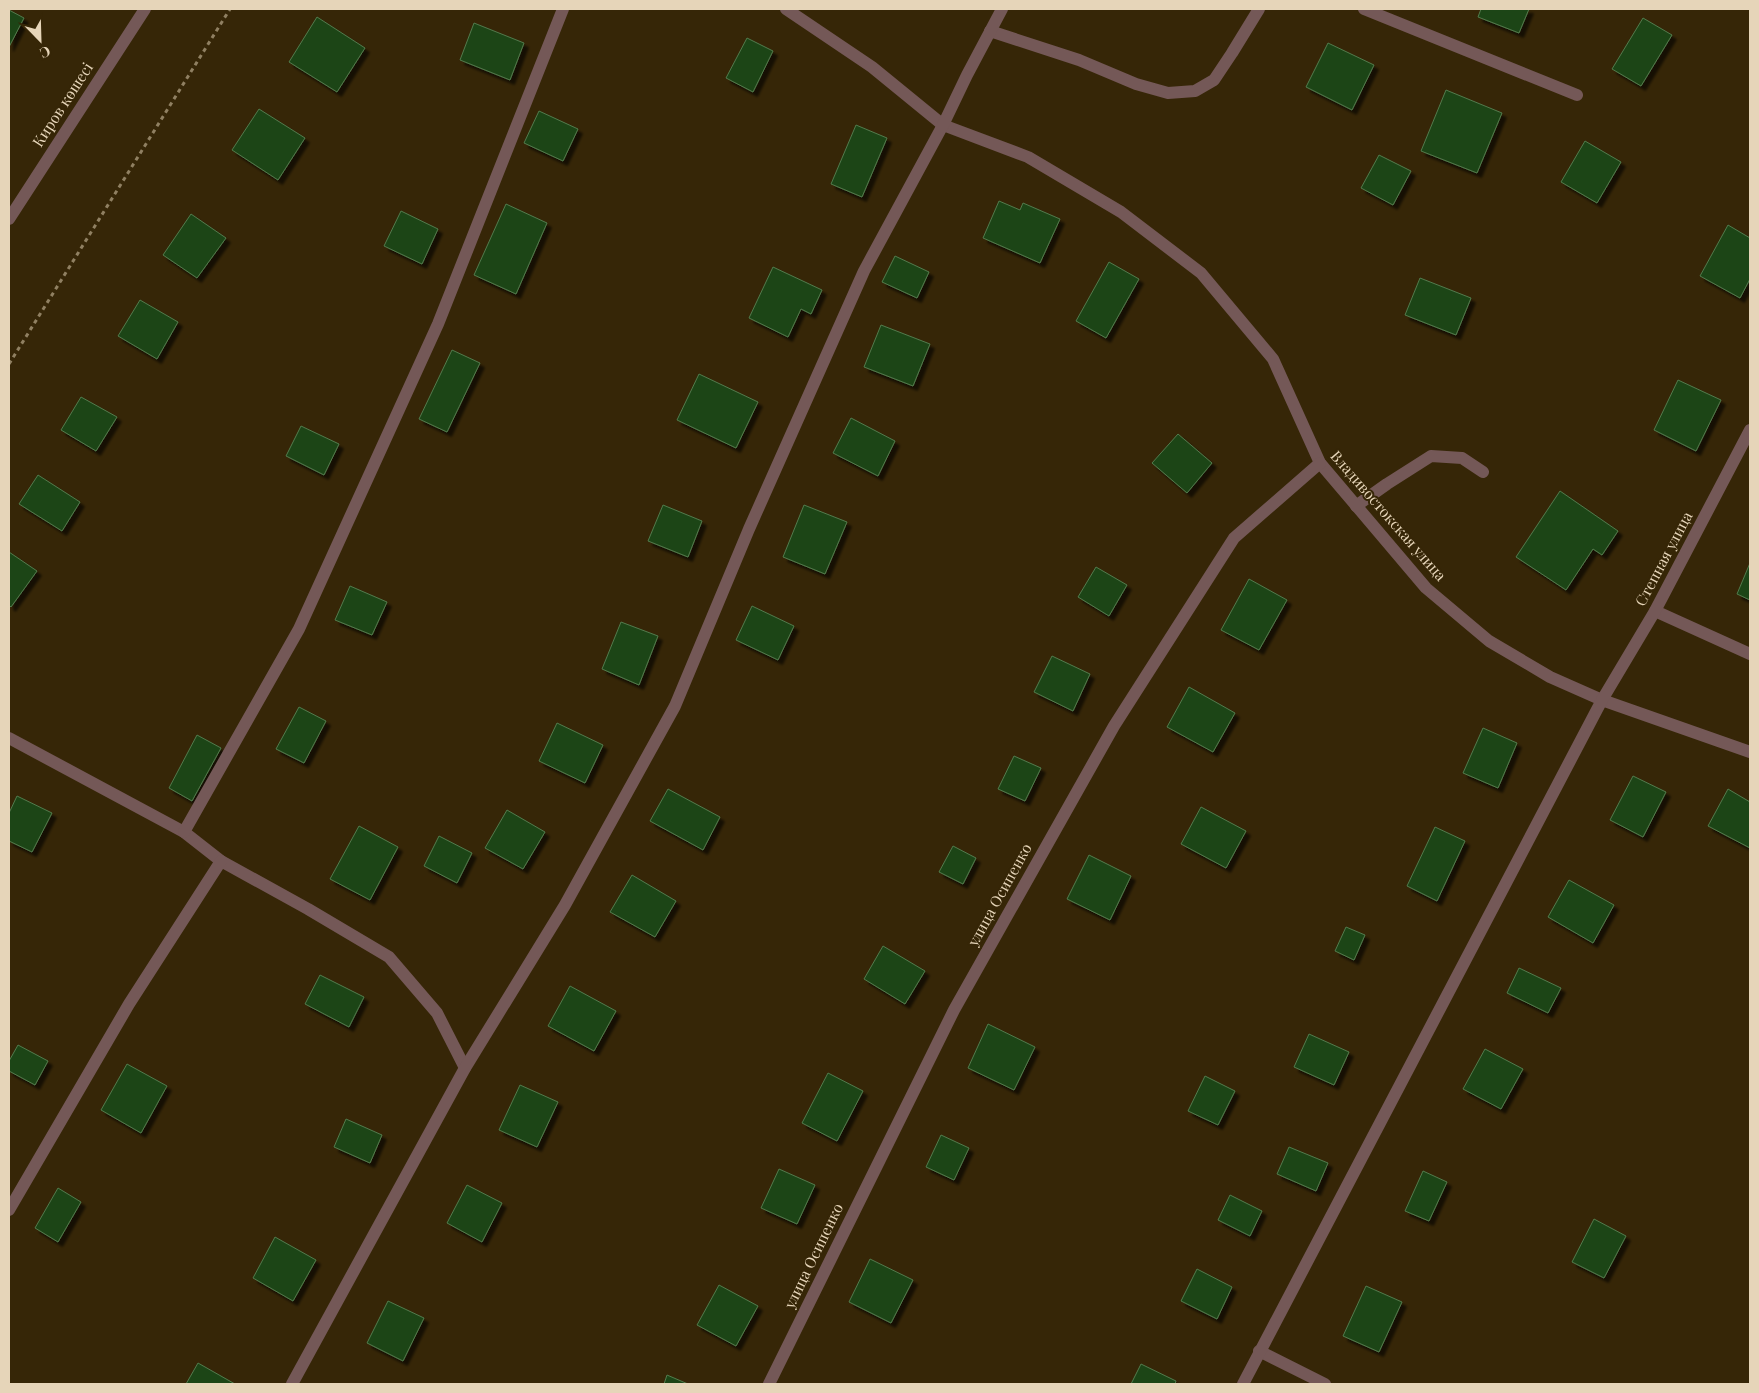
<svg xmlns="http://www.w3.org/2000/svg" width="1759" height="1393" font-family="'Playfair Display',serif">
<defs>
<filter id="shadow"><feDropShadow dx="4.5" dy="4.5" stdDeviation="1" flood-color="#0009"/></filter>
</defs>
<rect width="100%" height="100%" fill="#362607"/>
<!-- building -->
<g fill="#1e4519" stroke="#527b4c" filter="url(#shadow)">
<polygon points="1481,9 1529,9 1519,33 1478,17"/>
<polygon points="9,10 24,18 9,47"/>
<polygon points="317,17 365,48 337,92 289,62"/>
<polygon points="1643,18 1672,35 1641,86 1612,69"/>
<polygon points="474,23 524,43 510,80 460,60"/>
<polygon points="747,38 773,51 753,92 726,78"/>
<polygon points="1328,43 1374,65 1352,110 1306,87"/>
<polygon points="1446,90 1502,113 1477,173 1421,151"/>
<polygon points="259,109 305,138 278,180 232,150"/>
<polygon points="539,111 578,129 563,161 524,143"/>
<polygon points="856,125 887,138 862,197 831,184"/>
<polygon points="1585,141 1621,162 1597,203 1561,182"/>
<polygon points="1379,155 1411,171 1393,205 1361,188"/>
<polygon points="999,201 1020,210 1023,203 1060,219 1040,263 983,238"/>
<polygon points="506,204 547,223 516,294 474,275"/>
<polygon points="401,211 438,229 422,264 384,246"/>
<polygon points="191,214 226,238 197,278 163,255"/>
<polygon points="1728,225 1750,238 1750,279 1740,298 1700,276"/>
<polygon points="895,256 929,272 917,298 882,282"/>
<polygon points="1109,262 1139,279 1106,338 1076,321"/>
<polygon points="773,267 822,290 811,314 801,309 788,337 749,318"/>
<polygon points="1420,278 1471,298 1456,335 1405,315"/>
<polygon points="140,300 178,322 157,359 118,336"/>
<polygon points="881,325 930,344 913,386 864,367"/>
<polygon points="452,350 480,363 447,432 419,419"/>
<polygon points="699,374 758,402 736,448 677,420"/>
<polygon points="1678,380 1721,400 1696,451 1654,430"/>
<polygon points="81,397 117,417 96,451 61,430"/>
<polygon points="851,418 895,441 878,476 833,453"/>
<polygon points="301,426 339,444 324,475 286,456"/>
<polygon points="1178,434 1212,463 1187,493 1152,463"/>
<polygon points="38,475 80,502 62,531 19,504"/>
<polygon points="1560,491 1618,531 1602,555 1593,549 1566,590 1516,557"/>
<polygon points="663,505 702,521 688,557 648,541"/>
<polygon points="804,505 847,522 825,574 783,557"/>
<polygon points="9,552 37,571 11,607 9,605"/>
<polygon points="1750,563 1750,600 1737,594"/>
<polygon points="1096,567 1127,585 1109,616 1078,597"/>
<polygon points="1249,579 1287,600 1259,650 1221,630"/>
<polygon points="350,586 387,602 372,635 335,620"/>
<polygon points="752,606 794,626 778,660 736,640"/>
<polygon points="621,622 658,636 639,685 602,669"/>
<polygon points="1052,656 1090,674 1073,711 1034,692"/>
<polygon points="1189,687 1235,713 1213,752 1167,727"/>
<polygon points="299,707 326,721 304,763 276,749"/>
<polygon points="557,723 603,745 585,783 539,761"/>
<polygon points="1483,728 1517,743 1498,788 1463,773"/>
<polygon points="197,735 221,748 192,801 169,788"/>
<polygon points="1014,756 1041,768 1025,801 998,789"/>
<polygon points="1633,776 1666,792 1643,837 1610,820"/>
<polygon points="668,789 720,817 703,850 650,821"/>
<polygon points="1728,789 1750,802 1750,848 1708,826"/>
<polygon points="17,796 52,813 32,852 9,841 9,813"/>
<polygon points="1201,807 1246,831 1226,868 1181,844"/>
<polygon points="507,810 545,832 523,869 485,848"/>
<polygon points="359,826 398,847 370,900 330,879"/>
<polygon points="1435,827 1465,841 1437,901 1407,886"/>
<polygon points="439,836 472,853 457,883 424,866"/>
<polygon points="953,846 976,858 963,884 939,872"/>
<polygon points="1089,855 1131,876 1110,920 1067,899"/>
<polygon points="632,875 676,901 655,937 610,912"/>
<polygon points="1569,880 1614,905 1593,943 1548,917"/>
<polygon points="1346,927 1365,935 1354,960 1335,951"/>
<polygon points="883,946 925,971 905,1004 864,979"/>
<polygon points="1519,968 1561,988 1548,1013 1507,993"/>
<polygon points="320,975 364,997 349,1027 305,1004"/>
<polygon points="570,986 616,1011 594,1051 548,1026"/>
<polygon points="988,1024 1035,1047 1014,1090 968,1068"/>
<polygon points="1309,1034 1349,1052 1334,1085 1294,1067"/>
<polygon points="18,1045 48,1061 35,1085 9,1071 9,1061"/>
<polygon points="1485,1049 1523,1069 1501,1109 1463,1089"/>
<polygon points="127,1064 167,1086 141,1133 101,1110"/>
<polygon points="828,1073 863,1091 837,1141 802,1123"/>
<polygon points="1205,1076 1235,1091 1218,1125 1188,1111"/>
<polygon points="520,1085 558,1102 537,1147 499,1130"/>
<polygon points="346,1119 382,1135 370,1163 334,1147"/>
<polygon points="941,1135 969,1148 954,1180 926,1167"/>
<polygon points="1289,1147 1328,1163 1316,1191 1277,1174"/>
<polygon points="779,1169 815,1185 797,1224 761,1208"/>
<polygon points="1423,1171 1447,1182 1429,1221 1405,1211"/>
<polygon points="467,1185 502,1203 482,1242 447,1223"/>
<polygon points="58,1188 81,1202 58,1242 35,1228"/>
<polygon points="1230,1195 1262,1211 1250,1236 1218,1220"/>
<polygon points="1594,1219 1626,1236 1604,1278 1572,1262"/>
<polygon points="275,1237 316,1260 293,1301 253,1278"/>
<polygon points="870,1259 913,1280 891,1323 849,1302"/>
<polygon points="1197,1269 1232,1287 1217,1319 1181,1301"/>
<polygon points="719,1285 758,1306 736,1346 697,1325"/>
<polygon points="1366,1286 1402,1302 1379,1352 1343,1336"/>
<polygon points="388,1301 424,1318 403,1361 367,1343"/>
<polygon points="198,1363 235,1384 186,1384"/>
<polygon points="1141,1364 1176,1381 1175,1384 1131,1384"/>
<polygon points="667,1375 688,1384 664,1384"/>
</g>
<g fill="none" stroke-linecap="round" stroke-linejoin="round">
<!-- path -->
<polyline stroke="#908062" stroke-width="3" stroke-dasharray="4 4" stroke-linecap="butt" points="9,364 230,9"/>
<!-- service -->
<polyline stroke="#745857" stroke-width="12" points="1356,506 1387,484 1431,456 1462,458 1483,472"/>
<!-- minor -->
<g stroke="#745857" stroke-width="12">
<polyline points="786,9 872,67 943,125 1028,157 1121,212 1201,273 1273,359 1320,463 1426,588 1489,641 1550,677 1602,700 1750,752"/>
<polyline points="1364,9 1577,95"/>
<polyline points="990,31 1079,60 1136,84 1168,93 1195,91 1214,80 1232,53 1259,9"/>
<polyline points="9,219 145,9"/>
<polyline points="1655,611 1750,654"/>
<polyline points="9,738 184,832 221,861 308,909 389,957 437,1013 465,1068"/>
<polyline points="184,832 299,629 438,324 563,9"/>
<polyline points="9,1210 129,1004 221,861"/>
<polyline points="1259,1351 1325,1384"/>
<polyline points="292,1384 465,1068 565,905 675,706 749,529 864,271 943,125 967,75 1002,9"/>
<polyline points="769,1384 954,1010 1114,726 1234,538 1320,463"/>
<polyline points="1243,1384 1602,700 1655,611 1750,430"/>
</g>
</g>
<g text-anchor="middle" stroke-width="4" stroke-linejoin="round" paint-order="stroke">
<!-- street labels -->
<g font-size="15" fill="#e6d5b9" stroke="#362607">
<text transform="translate(63 105) rotate(-57)" y="5">Киров көшесі</text>
<text transform="translate(1388 516) rotate(49)" y="5">Владивостокская улица</text>
<text transform="translate(1664 559) rotate(-62)" y="5">Степная улица</text>
<text transform="translate(1000 895) rotate(-61)" y="5">улица Осипенко</text>
<text transform="translate(814 1256) rotate(-64)" y="5">улица Осипенко</text>
</g>
</g>
<!-- border -->
<rect width="1759" height="1393" fill="none" stroke="#e6d5b9" stroke-width="20"/>
<!-- north arrow -->
<g transform="translate(40 40) rotate(157)" stroke="#362607" stroke-width="4" paint-order="stroke">
<path d="M0-4L9 19L0 12L-9 19Z" fill="#e6d5b9"/>
<text y="-8" font-size="14" font-weight="bold" text-anchor="middle" fill="#e6d5b9">С</text>
</g>
</svg>
